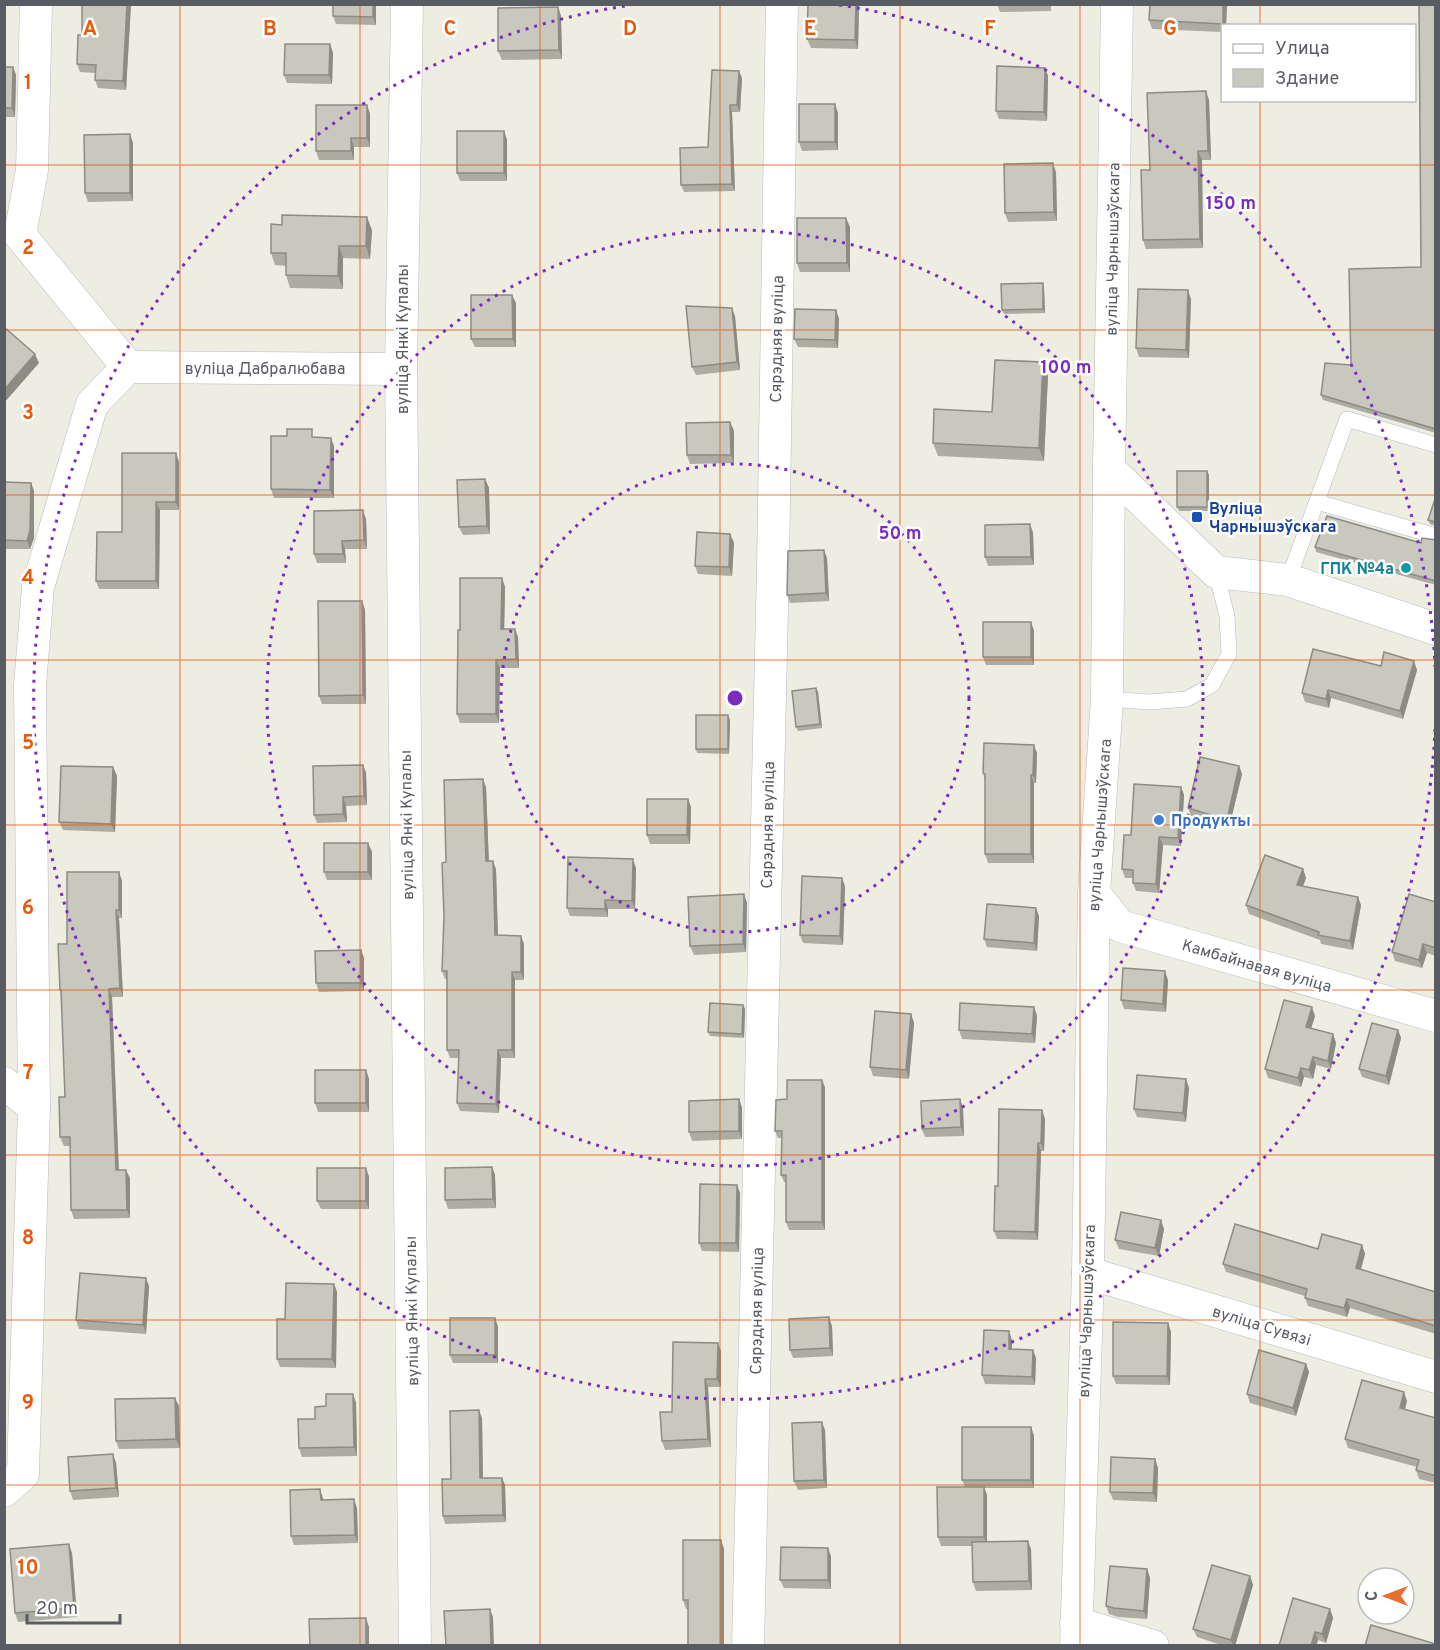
<svg xmlns="http://www.w3.org/2000/svg" width="1440" height="1650" font-family="Overpass,sans-serif">
<rect width="100%" height="100%" fill="#edede2"/>
<g fill="none" stroke-linecap="round" stroke-linejoin="round">
<defs>
<g id="service">
<polyline points="1317,502 1436,536"/>
<polyline points="1288,580 1347,419 1436,445"/>
<polyline points="1107,699 1150,702 1187,699 1212,685 1229,654 1227,616 1216,572"/>
</g>
<g id="minor">
<polyline points="407,4 401,369 415,1646"/>
<polyline points="128,367 401,369"/>
<polyline points="1109,469 1216,572 1288,580 1436,629"/>
<polyline points="1094,893 1120,926 1436,1016"/>
<polyline points="4,1083 34,1107"/>
<polyline points="1088,1273 1436,1377"/>
<polyline points="4,1491 23,1474 34,1107 30,685 38,587 92,404 128,367 20,235 32,170 36,4"/>
<polyline points="1076,1623 1153,1646"/>
<polyline points="748,1646 773,566 782,4"/>
<polyline points="1076,1646 1088,1273 1094,893 1107,699 1109,469 1117,4"/>
</g>
</defs>
<!-- service casing -->
<use href="#service" stroke="#babac1" stroke-width="16"/>
<!-- minor casing -->
<use href="#minor" stroke="#babac1" stroke-width="33"/>
<!-- service -->
<use href="#service" stroke="#fff" stroke-width="15"/>
<!-- minor -->
<use href="#minor" stroke="#fff" stroke-width="32"/>
</g>
<!-- wall -->
<g fill="#acaca3">
<polygon points="82,4 131,4 126,90 98,88 95,80 96,73 80,72 77,64 82,35"/>
<polygon points="376,4 376,25 336,24 333,16"/>
<polygon points="859,4 858,49 811,48 807,39"/>
<polygon points="997,4 1051,4 1051,11 1000,12"/>
<polygon points="1227,4 1226,26 1222,26 1222,32 1152,29 1149,20"/>
<polygon points="1436,4 1436,433 1323,400 1321,395 1351,365 1421,267"/>
<polygon points="558,7 561,16 562,59 502,60 498,51"/>
<polygon points="330,44 333,53 332,84 287,83 284,75"/>
<polygon points="4,67 13,67 16,75 15,117 4,117"/>
<polygon points="1045,68 1048,76 1047,121 999,119 996,111"/>
<polygon points="742,78 740,112 732,112 735,191 684,192 681,185 708,147"/>
<polygon points="1209,100 1211,160 1202,160 1203,248 1146,249 1143,240"/>
<polygon points="367,105 370,114 370,147 354,147 354,160 319,160 316,151"/>
<polygon points="838,113 838,150 802,151 799,142"/>
<polygon points="504,131 507,140 507,181 460,181 457,173"/>
<polygon points="133,143 133,201 88,202 85,193"/>
<polygon points="1056,172 1057,221 1008,222 1005,213"/>
<polygon points="850,227 850,272 800,272 797,263"/>
<polygon points="372,230 370,259 343,258 343,289 290,288 286,275 286,266 275,265 271,253"/>
<polygon points="1044,288 1045,313 1004,314 1002,310"/>
<polygon points="1191,299 1189,358 1139,357 1136,348"/>
<polygon points="516,303 516,347 475,347 471,339"/>
<polygon points="836,310 839,319 838,348 798,347 794,339"/>
<polygon points="735,316 740,370 696,375 692,367"/>
<polygon points="1048,375 1044,461 938,456 933,443 992,412"/>
<polygon points="730,422 734,431 734,463 690,464 687,455"/>
<polygon points="315,437 334,446 334,498 274,498 271,489"/>
<polygon points="179,462 179,510 160,510 159,589 99,589 96,581 122,532"/>
<polygon points="1209,475 1209,511 1179,511 1177,507"/>
<polygon points="485,479 489,488 490,534 463,535 459,527"/>
<polygon points="4,482 31,483 34,491 34,538 30,549 4,549"/>
<polygon points="1436,496 1436,526 1430,524 1428,520"/>
<polygon points="366,519 367,549 345,549 346,563 317,563 314,554"/>
<polygon points="1030,524 1033,533 1034,565 988,566 985,557"/>
<polygon points="730,534 734,543 732,576 698,574 695,566"/>
<polygon points="1436,540 1436,585 1316,552 1315,547 1421,543"/>
<polygon points="827,558 829,601 790,603 787,595"/>
<polygon points="502,578 505,587 504,629 518,637 519,668 500,668 499,723 460,723 457,714 460,630"/>
<polygon points="362,601 365,610 366,704 322,704 319,696"/>
<polygon points="1031,622 1034,631 1034,665 986,665 983,657"/>
<polygon points="1381,666 1417,670 1403,719 1331,698 1329,708 1305,702 1302,693"/>
<polygon points="816,688 818,692 822,728 798,731 796,727"/>
<polygon points="730,720 729,754 697,753 696,749"/>
<polygon points="1037,753 1036,783 1034,783 1034,863 988,863 985,854 985,781 983,773"/>
<polygon points="363,765 366,773 367,805 346,806 347,822 317,823 314,815"/>
<polygon points="1239,766 1242,774 1229,828 1191,816 1188,808"/>
<polygon points="113,767 117,776 115,832 63,830 59,822"/>
<polygon points="486,787 489,861 496,869 498,935 524,944 524,980 515,980 515,1058 501,1058 499,1113 460,1111 457,1103 459,1058 450,1058 447,1050 447,979 445,979 442,971 446,862"/>
<polygon points="1181,787 1184,795 1181,846 1163,845 1159,893 1136,891 1133,883 1133,878 1125,878 1122,869 1131,835"/>
<polygon points="688,799 691,807 690,844 650,844 647,835"/>
<polygon points="368,843 372,852 372,880 327,880 324,872"/>
<polygon points="636,868 635,909 608,909 608,917 570,916 567,908"/>
<polygon points="1303,869 1306,878 1303,886 1361,905 1353,950 1321,944 1320,940 1249,914 1246,905"/>
<polygon points="119,872 122,881 122,918 119,918 123,997 112,997 119,1170 130,1178 130,1218 74,1219 71,1210 70,1146 64,1146 60,1137 65,1097 62,995 60,990 67,944"/>
<polygon points="845,886 843,945 803,943 800,935"/>
<polygon points="744,894 747,903 746,952 694,955 690,946"/>
<polygon points="1436,902 1436,956 1427,953 1422,968 1395,961 1392,952"/>
<polygon points="1039,916 1037,951 987,947 984,939"/>
<polygon points="361,950 364,958 364,991 319,992 316,983"/>
<polygon points="1168,980 1166,1012 1124,1009 1121,1000"/>
<polygon points="743,1005 745,1009 744,1038 710,1036 708,1032"/>
<polygon points="1034,1007 1037,1016 1035,1043 962,1039 959,1030"/>
<polygon points="911,1014 914,1023 909,1079 873,1076 870,1067"/>
<polygon points="1315,1016 1311,1028 1333,1034 1336,1043 1331,1069 1316,1065 1313,1079 1304,1077 1301,1087 1268,1078 1265,1069"/>
<polygon points="1398,1030 1401,1038 1389,1085 1362,1077 1359,1069"/>
<polygon points="366,1070 369,1079 369,1112 318,1112 315,1103"/>
<polygon points="825,1087 825,1230 789,1230 786,1222 786,1182 784,1182 781,1175 782,1138 778,1138 775,1131 787,1099"/>
<polygon points="1189,1088 1186,1122 1137,1117 1134,1109"/>
<polygon points="739,1099 742,1108 742,1139 692,1141 689,1132"/>
<polygon points="960,1099 963,1108 964,1136 925,1137 922,1129"/>
<polygon points="1042,1110 1045,1119 1044,1151 1041,1151 1038,1240 997,1239 994,1231 998,1186"/>
<polygon points="492,1167 495,1175 496,1208 448,1209 445,1200"/>
<polygon points="366,1168 369,1177 369,1209 321,1209 317,1201"/>
<polygon points="737,1185 740,1193 739,1252 702,1251 699,1243"/>
<polygon points="1164,1229 1159,1256 1119,1249 1115,1240"/>
<polygon points="1362,1245 1365,1254 1361,1269 1436,1292 1436,1334 1350,1308 1347,1317 1308,1306 1305,1298 1305,1296 1226,1272 1223,1264 1318,1249"/>
<polygon points="334,1284 337,1292 336,1368 280,1367 277,1359 285,1319"/>
<polygon points="149,1286 146,1334 79,1329 76,1320"/>
<polygon points="495,1318 498,1327 498,1363 453,1363 450,1355"/>
<polygon points="1168,1323 1171,1332 1170,1385 1116,1384 1113,1376"/>
<polygon points="832,1326 833,1356 793,1358 790,1350"/>
<polygon points="1012,1340 1012,1349 1033,1350 1036,1358 1035,1385 985,1384 982,1375"/>
<polygon points="721,1351 721,1387 708,1387 711,1447 665,1450 662,1441 672,1412"/>
<polygon points="1306,1364 1309,1372 1296,1416 1250,1403 1247,1394"/>
<polygon points="353,1394 356,1403 357,1456 302,1457 299,1448 315,1419 326,1406"/>
<polygon points="1407,1401 1405,1409 1436,1418 1436,1483 1419,1479 1416,1470 1417,1467 1348,1448 1345,1439"/>
<polygon points="179,1406 180,1448 119,1449 116,1441"/>
<polygon points="482,1418 483,1478 502,1478 505,1485 506,1522 445,1524 443,1516 451,1479"/>
<polygon points="1031,1427 1034,1436 1034,1488 984,1488 987,1495 987,1542 1031,1549 1032,1590 976,1591 973,1582 972,1546 941,1546 938,1537 965,1487 962,1480"/>
<polygon points="825,1430 827,1488 798,1490 794,1481"/>
<polygon points="1155,1459 1158,1468 1157,1502 1113,1500 1110,1492"/>
<polygon points="116,1463 119,1497 73,1500 70,1491"/>
<polygon points="323,1498 323,1500 357,1508 358,1543 294,1545 291,1536"/>
<polygon points="721,1540 724,1549 724,1646 688,1609 686,1609 683,1600"/>
<polygon points="72,1553 77,1617 18,1622 15,1613"/>
<polygon points="831,1556 831,1589 784,1588 780,1580"/>
<polygon points="1147,1569 1150,1578 1147,1619 1118,1617 1109,1614 1106,1606"/>
<polygon points="1250,1576 1253,1585 1235,1646 1224,1646 1197,1637 1193,1629"/>
<polygon points="1330,1609 1333,1618 1326,1643 1318,1640 1316,1646 1279,1646"/>
</g>
<!-- shaded-wall -->
<g fill="#8c8c85">
<polygon points="127,4 131,4 126,90 123,81"/>
<polygon points="373,4 376,4 376,25 373,17"/>
<polygon points="856,4 859,4 858,49 855,40"/>
<polygon points="1223,4 1227,4 1226,26 1223,26"/>
<polygon points="558,7 561,16 562,59 559,50"/>
<polygon points="330,44 333,53 332,84 329,75"/>
<polygon points="13,67 16,75 15,117 12,108"/>
<polygon points="1045,68 1048,76 1047,121 1044,112"/>
<polygon points="739,71 742,78 740,112 737,105"/>
<polygon points="1206,91 1209,100 1211,160 1208,151"/>
<polygon points="835,104 838,113 838,150 835,142"/>
<polygon points="367,105 370,114 370,147 367,138"/>
<polygon points="730,105 732,112 735,191 732,184"/>
<polygon points="504,131 507,140 507,181 504,173"/>
<polygon points="130,134 133,143 133,201 130,193"/>
<polygon points="351,138 354,147 354,160 351,151"/>
<polygon points="1198,151 1202,160 1203,248 1200,239"/>
<polygon points="1053,163 1056,172 1057,221 1054,212"/>
<polygon points="367,217 372,230 370,259 366,246"/>
<polygon points="846,218 850,227 850,272 847,263"/>
<polygon points="339,246 343,258 343,289 338,276"/>
<polygon points="1043,283 1044,288 1045,313 1043,309"/>
<polygon points="1188,290 1191,299 1189,358 1186,350"/>
<polygon points="512,295 516,303 516,347 513,339"/>
<polygon points="732,308 735,316 740,370 737,362"/>
<polygon points="836,310 839,319 838,348 835,340"/>
<polygon points="35,354 39,363 4,403 4,390"/>
<polygon points="1043,362 1048,375 1044,461 1039,448"/>
<polygon points="730,422 734,431 734,463 731,455"/>
<polygon points="331,438 334,446 334,498 330,490"/>
<polygon points="176,453 179,462 179,510 176,502"/>
<polygon points="1207,471 1209,475 1209,511 1207,507"/>
<polygon points="485,479 489,488 490,534 487,526"/>
<polygon points="31,483 34,491 34,538 30,549 27,541"/>
<polygon points="156,502 160,510 159,589 156,581"/>
<polygon points="363,510 366,519 367,549 364,540"/>
<polygon points="1030,524 1033,533 1034,565 1031,557"/>
<polygon points="730,534 734,543 732,576 729,567"/>
<polygon points="342,541 345,549 346,563 343,554"/>
<polygon points="824,550 827,558 829,601 826,593"/>
<polygon points="502,578 505,587 504,638 501,629"/>
<polygon points="362,601 365,610 366,704 363,695"/>
<polygon points="1031,622 1034,631 1034,665 1031,657"/>
<polygon points="515,629 518,637 519,668 516,659"/>
<polygon points="496,660 500,668 499,723 496,714"/>
<polygon points="1414,661 1417,670 1403,719 1400,711"/>
<polygon points="816,688 818,692 822,728 820,724"/>
<polygon points="1328,690 1331,698 1329,708 1326,699"/>
<polygon points="728,715 730,720 729,754 728,749"/>
<polygon points="1034,745 1037,753 1036,783 1033,775"/>
<polygon points="363,765 366,773 367,805 364,796"/>
<polygon points="1239,766 1242,774 1229,828 1227,820"/>
<polygon points="113,767 117,776 115,832 111,824"/>
<polygon points="1031,775 1034,783 1034,863 1031,854"/>
<polygon points="483,779 486,787 489,869 486,861"/>
<polygon points="1181,787 1184,795 1181,846 1178,838"/>
<polygon points="343,797 346,806 347,822 343,814"/>
<polygon points="688,799 691,807 690,844 687,835"/>
<polygon points="1159,837 1163,845 1159,893 1156,884"/>
<polygon points="368,843 372,852 372,880 368,872"/>
<polygon points="633,859 636,868 635,909 632,901"/>
<polygon points="493,861 496,869 498,943 495,935"/>
<polygon points="1303,869 1306,878 1300,894 1297,885"/>
<polygon points="119,872 122,881 122,918 119,910"/>
<polygon points="842,878 845,886 843,945 840,936"/>
<polygon points="744,894 747,903 746,952 743,944"/>
<polygon points="1358,897 1361,905 1353,950 1350,941"/>
<polygon points="605,900 608,909 608,917 605,909"/>
<polygon points="1036,908 1039,916 1037,951 1034,943"/>
<polygon points="116,910 119,918 123,997 120,988"/>
<polygon points="521,936 524,944 524,980 521,972"/>
<polygon points="1423,944 1427,953 1422,968 1419,960"/>
<polygon points="361,950 364,958 364,991 361,983"/>
<polygon points="1165,971 1168,980 1166,1012 1163,1004"/>
<polygon points="512,972 515,980 515,1058 512,1050"/>
<polygon points="109,989 112,997 119,1179 116,1170"/>
<polygon points="743,1005 745,1009 744,1038 742,1034"/>
<polygon points="1034,1007 1037,1016 1035,1043 1032,1034"/>
<polygon points="1312,1007 1315,1016 1309,1035 1306,1027"/>
<polygon points="911,1014 914,1023 909,1079 906,1070"/>
<polygon points="1398,1030 1401,1038 1389,1085 1386,1076"/>
<polygon points="1333,1034 1336,1043 1331,1069 1328,1061"/>
<polygon points="498,1050 501,1058 499,1113 496,1104"/>
<polygon points="1313,1057 1316,1065 1313,1079 1309,1070"/>
<polygon points="1301,1068 1304,1077 1301,1087 1298,1078"/>
<polygon points="366,1070 369,1079 369,1112 366,1103"/>
<polygon points="1186,1079 1189,1088 1186,1122 1183,1113"/>
<polygon points="822,1080 825,1087 825,1230 822,1222"/>
<polygon points="739,1099 742,1108 742,1139 739,1131"/>
<polygon points="960,1099 963,1108 964,1136 961,1127"/>
<polygon points="1042,1110 1045,1119 1044,1151 1041,1143"/>
<polygon points="1038,1143 1041,1151 1038,1240 1035,1232"/>
<polygon points="492,1167 495,1175 496,1208 493,1199"/>
<polygon points="366,1168 369,1177 369,1209 366,1201"/>
<polygon points="126,1170 130,1178 130,1218 127,1210"/>
<polygon points="737,1185 740,1193 739,1252 736,1243"/>
<polygon points="1161,1220 1164,1229 1159,1256 1155,1248"/>
<polygon points="1362,1245 1365,1254 1359,1276 1356,1268"/>
<polygon points="146,1278 149,1286 146,1334 143,1325"/>
<polygon points="334,1284 337,1292 336,1368 332,1359"/>
<polygon points="1347,1299 1350,1308 1347,1317 1344,1308"/>
<polygon points="829,1317 832,1326 833,1356 830,1348"/>
<polygon points="495,1318 498,1327 498,1363 495,1355"/>
<polygon points="1168,1323 1171,1332 1170,1385 1167,1376"/>
<polygon points="1009,1331 1012,1340 1012,1357 1009,1349"/>
<polygon points="718,1343 721,1351 721,1387 717,1379"/>
<polygon points="1033,1350 1036,1358 1035,1385 1032,1377"/>
<polygon points="1306,1364 1309,1372 1296,1416 1293,1408"/>
<polygon points="705,1379 708,1387 711,1447 708,1439"/>
<polygon points="1404,1392 1407,1401 1403,1416 1400,1408"/>
<polygon points="353,1394 356,1403 357,1456 354,1447"/>
<polygon points="175,1398 179,1406 180,1448 176,1439"/>
<polygon points="479,1410 482,1418 483,1486 480,1478"/>
<polygon points="822,1422 825,1430 827,1488 824,1480"/>
<polygon points="1031,1427 1034,1436 1034,1488 1031,1480"/>
<polygon points="113,1454 116,1463 119,1497 116,1488"/>
<polygon points="1155,1459 1158,1468 1157,1502 1153,1493"/>
<polygon points="502,1478 505,1485 506,1522 503,1515"/>
<polygon points="984,1487 987,1495 987,1545 984,1537"/>
<polygon points="320,1489 323,1498 324,1509 321,1500"/>
<polygon points="354,1499 357,1508 358,1543 355,1535"/>
<polygon points="721,1540 724,1549 724,1646 721,1646"/>
<polygon points="1028,1541 1031,1549 1032,1590 1029,1581"/>
<polygon points="69,1544 72,1553 77,1617 74,1608"/>
<polygon points="828,1548 831,1556 831,1589 828,1580"/>
<polygon points="1147,1569 1150,1578 1147,1619 1144,1611"/>
<polygon points="1250,1576 1253,1585 1235,1646 1233,1646 1231,1640"/>
<polygon points="490,1609 493,1617 494,1646 491,1646"/>
<polygon points="1330,1609 1333,1618 1326,1643 1322,1634"/>
<polygon points="366,1618 369,1627 369,1646 366,1646"/>
<polygon points="1315,1632 1318,1640 1316,1646 1311,1646"/>
</g>
<!-- building -->
<g fill="#c8c8be" stroke="#8c8c85" stroke-width="1.5">
<polygon points="82,4 127,4 123,81 95,80 96,65 77,64 78,35 82,35"/>
<polygon points="333,4 373,4 373,17 333,16"/>
<polygon points="808,4 856,4 855,40 807,39"/>
<polygon points="1150,4 1223,4 1223,24 1149,20"/>
<polygon points="1419,4 1436,4 1436,429 1321,395 1325,363 1351,365 1349,269 1421,267"/>
<polygon points="558,7 559,50 498,51 498,8"/>
<polygon points="285,44 330,44 329,75 284,75"/>
<polygon points="997,66 1045,68 1044,112 996,111"/>
<polygon points="4,67 13,67 12,108 4,108"/>
<polygon points="712,70 739,71 737,105 730,105 732,184 681,185 680,148 708,147"/>
<polygon points="1206,91 1208,151 1198,151 1200,239 1143,240 1141,170 1150,170 1147,93"/>
<rect x="799" y="104" width="36" height="38"/>
<polygon points="316,105 367,105 367,138 351,138 351,151 316,151"/>
<rect x="457" y="131" width="47" height="42"/>
<polygon points="130,134 130,193 85,193 84,135"/>
<polygon points="1053,163 1054,212 1005,213 1004,164"/>
<polygon points="282,215 367,217 366,246 339,246 338,276 286,275 286,253 271,253 271,224 282,225"/>
<polygon points="797,218 846,218 847,263 797,263"/>
<polygon points="1043,283 1043,309 1002,310 1001,284"/>
<polygon points="1138,289 1188,290 1186,350 1136,348"/>
<polygon points="471,295 512,295 513,339 471,339"/>
<polygon points="686,306 732,308 737,362 692,367"/>
<polygon points="795,309 836,310 835,340 794,339"/>
<polygon points="4,327 35,354 4,390"/>
<polygon points="995,360 1043,362 1039,448 933,443 934,409 992,412"/>
<polygon points="730,422 731,455 687,455 686,423"/>
<polygon points="287,429 312,429 312,437 331,438 330,490 271,489 271,436 287,436"/>
<polygon points="122,453 176,453 176,502 156,502 156,581 96,581 97,532 122,532"/>
<rect x="1177" y="471" width="30" height="36"/>
<polygon points="485,479 487,526 459,527 457,480"/>
<polygon points="4,482 31,483 30,530 27,541 4,540"/>
<polygon points="1436,496 1436,522 1428,520"/>
<polygon points="363,510 364,540 342,541 343,554 314,554 314,511"/>
<polygon points="1327,516 1421,543 1422,538 1436,540 1436,581 1315,547"/>
<polygon points="1030,524 1031,557 985,557 985,525"/>
<polygon points="697,532 730,534 729,567 695,566"/>
<polygon points="824,550 826,593 787,595 788,551"/>
<polygon points="460,578 502,578 501,629 515,629 516,659 496,660 496,714 457,714 458,630 460,630"/>
<polygon points="318,601 362,601 363,695 319,696"/>
<rect x="983" y="622" width="48" height="35"/>
<polygon points="1313,649 1381,666 1384,652 1414,661 1400,711 1328,690 1326,699 1302,693"/>
<polygon points="816,688 820,724 796,727 792,691"/>
<rect x="696" y="715" width="32" height="34"/>
<polygon points="984,743 1034,745 1033,775 1031,775 1031,854 985,854 985,774 983,773"/>
<polygon points="1200,757 1239,766 1227,820 1188,808"/>
<polygon points="363,765 364,796 343,797 343,814 314,815 313,766"/>
<polygon points="61,766 113,767 111,824 59,822"/>
<polygon points="483,779 486,861 493,861 495,935 521,936 521,972 512,972 512,1050 498,1050 496,1104 457,1103 459,1050 447,1050 447,971 442,971 444,916 442,863 446,862 444,780"/>
<polygon points="1134,784 1181,787 1178,838 1159,837 1156,884 1133,883 1133,870 1122,869 1124,835 1131,835"/>
<polygon points="647,799 688,799 687,835 647,835"/>
<rect x="324" y="843" width="44" height="29"/>
<polygon points="1265,855 1303,869 1297,885 1358,897 1350,941 1318,935 1319,932 1246,905"/>
<polygon points="568,857 633,859 632,901 605,900 605,909 567,908"/>
<polygon points="67,872 119,872 119,910 116,910 120,988 109,989 116,1170 126,1170 127,1210 71,1210 70,1137 60,1137 59,1097 65,1097 61,990 60,990 58,944 67,944"/>
<polygon points="802,876 842,878 840,936 800,935"/>
<polygon points="744,894 743,944 690,946 688,897"/>
<polygon points="1409,894 1436,902 1436,948 1423,944 1419,960 1392,952"/>
<polygon points="987,904 1036,908 1034,943 984,939"/>
<polygon points="361,950 361,983 316,983 315,951"/>
<polygon points="1123,968 1165,971 1163,1004 1121,1000"/>
<polygon points="1284,1000 1312,1007 1306,1027 1333,1034 1328,1061 1313,1057 1309,1070 1301,1068 1298,1078 1265,1069"/>
<polygon points="710,1003 743,1005 742,1034 708,1032"/>
<polygon points="960,1003 1034,1007 1032,1034 959,1030"/>
<polygon points="875,1011 911,1014 906,1070 870,1067"/>
<polygon points="1372,1023 1398,1030 1386,1076 1359,1069"/>
<rect x="315" y="1070" width="51" height="33"/>
<polygon points="1137,1075 1186,1079 1183,1113 1134,1109"/>
<polygon points="787,1080 822,1080 822,1222 786,1222 786,1175 781,1175 782,1131 775,1131 776,1100 787,1099"/>
<polygon points="739,1099 739,1131 689,1132 689,1101"/>
<polygon points="960,1099 961,1127 922,1129 921,1101"/>
<polygon points="999,1109 1042,1110 1041,1143 1038,1143 1035,1232 994,1231 995,1186 998,1186"/>
<polygon points="492,1167 493,1199 445,1200 445,1168"/>
<rect x="317" y="1168" width="49" height="33"/>
<polygon points="700,1184 737,1185 736,1243 699,1243"/>
<polygon points="1121,1212 1161,1220 1155,1248 1115,1240"/>
<polygon points="1235,1224 1318,1249 1322,1234 1362,1245 1356,1268 1436,1292 1436,1326 1347,1299 1344,1308 1305,1298 1307,1289 1223,1264"/>
<polygon points="80,1273 146,1278 143,1325 76,1320"/>
<polygon points="286,1283 334,1284 332,1359 277,1359 277,1319 285,1319"/>
<polygon points="829,1317 830,1348 790,1350 789,1319"/>
<rect x="450" y="1318" width="45" height="37"/>
<polygon points="1113,1322 1168,1323 1167,1376 1113,1376"/>
<polygon points="984,1330 1009,1331 1009,1349 1033,1350 1032,1377 982,1375"/>
<polygon points="673,1342 718,1343 717,1379 705,1379 708,1439 662,1441 660,1412 672,1412"/>
<polygon points="1259,1350 1306,1364 1293,1408 1247,1394"/>
<polygon points="1362,1380 1404,1392 1400,1408 1436,1418 1436,1476 1416,1470 1419,1460 1345,1439"/>
<polygon points="326,1394 353,1394 354,1447 299,1448 298,1419 315,1419 315,1407 326,1406"/>
<polygon points="175,1398 176,1439 116,1441 115,1399"/>
<polygon points="479,1410 480,1478 502,1478 503,1515 443,1516 442,1479 451,1479 450,1411"/>
<polygon points="822,1422 824,1480 794,1481 792,1423"/>
<rect x="962" y="1427" width="69" height="53"/>
<polygon points="113,1454 116,1488 70,1491 68,1457"/>
<polygon points="1111,1457 1155,1459 1153,1493 1110,1492"/>
<polygon points="937,1487 984,1487 984,1537 938,1537"/>
<polygon points="320,1489 321,1500 354,1499 355,1535 291,1536 290,1490"/>
<polygon points="683,1540 721,1540 721,1646 688,1646 688,1600 683,1600"/>
<polygon points="1028,1541 1029,1581 973,1582 972,1542"/>
<polygon points="69,1544 74,1608 15,1613 10,1549"/>
<polygon points="781,1547 828,1548 828,1580 780,1580"/>
<polygon points="1212,1565 1250,1576 1231,1640 1193,1629"/>
<polygon points="1110,1566 1147,1569 1144,1611 1114,1608 1106,1606"/>
<polygon points="1293,1598 1330,1609 1322,1634 1315,1632 1311,1646 1279,1646"/>
<polygon points="490,1609 491,1646 446,1646 444,1611"/>
<polygon points="366,1618 366,1646 310,1646 309,1619"/>
<polygon points="1371,1625 1436,1644 1436,1646 1365,1646"/>
</g>
<!-- grid -->
<path fill="none" stroke="#e8590c" stroke-width="1.5" stroke-opacity="0.55" d="M180,4v1642M360,4v1642M540,4v1642M720,4v1642M900,4v1642M1080,4v1642M1260,4v22M1260,100v1546M4,165h1432M4,330h1432M4,495h1432M4,660h1432M4,825h1432M4,990h1432M4,1155h1432M4,1320h1432M4,1485h1432"/>
<!-- distance rings -->
<g fill="none" stroke="#7b2cbf" stroke-width="3" stroke-dasharray="3 6">
<circle cx="735" cy="698" r="234"/>
<circle cx="735" cy="698" r="468"/>
<path d="M1435 729A701 701 0 1 1 631 5M839 5A701 701 0 0 1 1435 667"/>
</g>
<!-- markers -->
<rect fill="#1a4fb4" stroke="#fff" stroke-width="2" x="1191" y="511" width="12" height="12" rx="3"/>
<circle fill="#0f9aa8" stroke="#fff" stroke-width="2" cx="1406" cy="568" r="6"/>
<circle fill="#3f7fe0" stroke="#fff" stroke-width="2" cx="1159" cy="820" r="6"/>
<g text-anchor="middle" stroke-width="5" stroke-linejoin="round" paint-order="stroke">
<!-- street labels -->
<g font-size="16" fill="#5a5c63" stroke="#fff">
<text transform="translate(1112 249) rotate(-89)" y="6">вуліца Чарнышэўскага</text>
<text transform="translate(402 339) rotate(-90)" y="6">вуліца Янкі Купалы</text>
<text transform="translate(776 339) rotate(-89)" y="6">Сярэдняя вуліца</text>
<text x="265" y="374">вуліца Дабралюбава</text>
<text transform="translate(406 825) rotate(-91)" y="6">вуліца Янкі Купалы</text>
<text transform="translate(767 825) rotate(-89)" y="6">Сярэдняя вуліца</text>
<text transform="translate(1099 825) rotate(-86)" y="6">вуліца Чарнышэўскага</text>
<text transform="translate(1257 965) rotate(16)" y="6">Камбайнавая вуліца</text>
<text transform="translate(411 1311) rotate(-91)" y="6">вуліца Янкі Купалы</text>
<text transform="translate(756 1311) rotate(-89)" y="6">Сярэдняя вуліца</text>
<text transform="translate(1086 1311) rotate(-88)" y="6">вуліца Чарнышэўскага</text>
<text transform="translate(1262 1325) rotate(17)" y="6">вуліца Сувязі</text>
</g>
<!-- transit labels -->
<g font-size="16" font-weight="bold" fill="#164399" stroke="#fff" text-anchor="start">
<text x="1209" y="514">Вуліца<tspan x="1209" dy="18">Чарнышэўскага</tspan></text>
</g>
<!-- culture labels -->
<g font-size="16" font-weight="bold" fill="#0d838f" stroke="#fff" text-anchor="end">
<text x="1394" y="574">ГПК №4а</text>
</g>
<!-- shop labels -->
<g font-size="16" font-weight="bold" fill="#366cbe" stroke="#fff" text-anchor="start">
<text x="1171" y="826">Продукты</text>
</g>
</g>
<g font-size="20" text-anchor="middle" font-weight="bold" fill="#e8590c" stroke="#fff" stroke-width="5" stroke-linejoin="round" paint-order="stroke">
<text x="90" y="35">A</text>
<text x="270" y="35">B</text>
<text x="450" y="35">C</text>
<text x="630" y="35">D</text>
<text x="810" y="35">E</text>
<text x="990" y="35">F</text>
<text x="1170" y="35">G</text>
<text x="28" y="89">1</text>
<text x="28" y="254">2</text>
<text x="28" y="419">3</text>
<text x="28" y="584">4</text>
<text x="28" y="749">5</text>
<text x="28" y="914">6</text>
<text x="28" y="1079">7</text>
<text x="28" y="1244">8</text>
<text x="28" y="1409">9</text>
<text x="28" y="1574">10</text>
</g>
<circle cx="735" cy="698" r="9" fill="#7b2cbf" stroke="#fff" stroke-width="3"/>
<g font-size="18" text-anchor="middle" font-weight="bold" fill="#7b2cbf" stroke="#fff" stroke-width="5" stroke-linejoin="round" paint-order="stroke">
<text x="1231" y="209">150 m</text>
<text x="1066" y="373">100 m</text>
<text x="900" y="539">50 m</text>
</g>
<!-- border -->
<rect width="1440" height="1650" fill="none" stroke="#5a5c63" stroke-width="12"/>
<!-- legend -->
<rect x="1221" y="24" width="195" height="78" fill="#ffffff" stroke="#bdbec1" stroke-width="1.5"/>
<rect x="1233" y="44" width="30" height="9" fill="#ffffff" stroke="#bdbec1" stroke-width="1.5"/>
<text x="1275" y="54" font-size="18" fill="#5a5c63">Улица</text>
<rect x="1233" y="69" width="30" height="18" fill="#c8c8be" stroke="#bdbec1" stroke-width="1.5"/>
<text x="1275" y="84" font-size="18" fill="#5a5c63">Здание</text>
<!-- north arrow -->
<g transform="translate(1386 1596) rotate(270)"><circle r="28" fill="#ffffff" stroke="#bdbec1" stroke-width="1.5"/>
<path d="M0-4.5L10 22L0 15L-10 22Z" fill="#e6702f"/>
<text y="-9" font-size="16" font-weight="bold" text-anchor="middle" fill="#5a5c63">С</text>
</g>
<!-- scale -->
<path d="M27 1614v9h93v-9" fill="none" stroke="#5a5c63" stroke-width="3"/>
<text x="36" y="1614" font-size="18" fill="#5a5c63" stroke="#ffffff" stroke-width="4.5" paint-order="stroke">20 m</text>
</svg>
